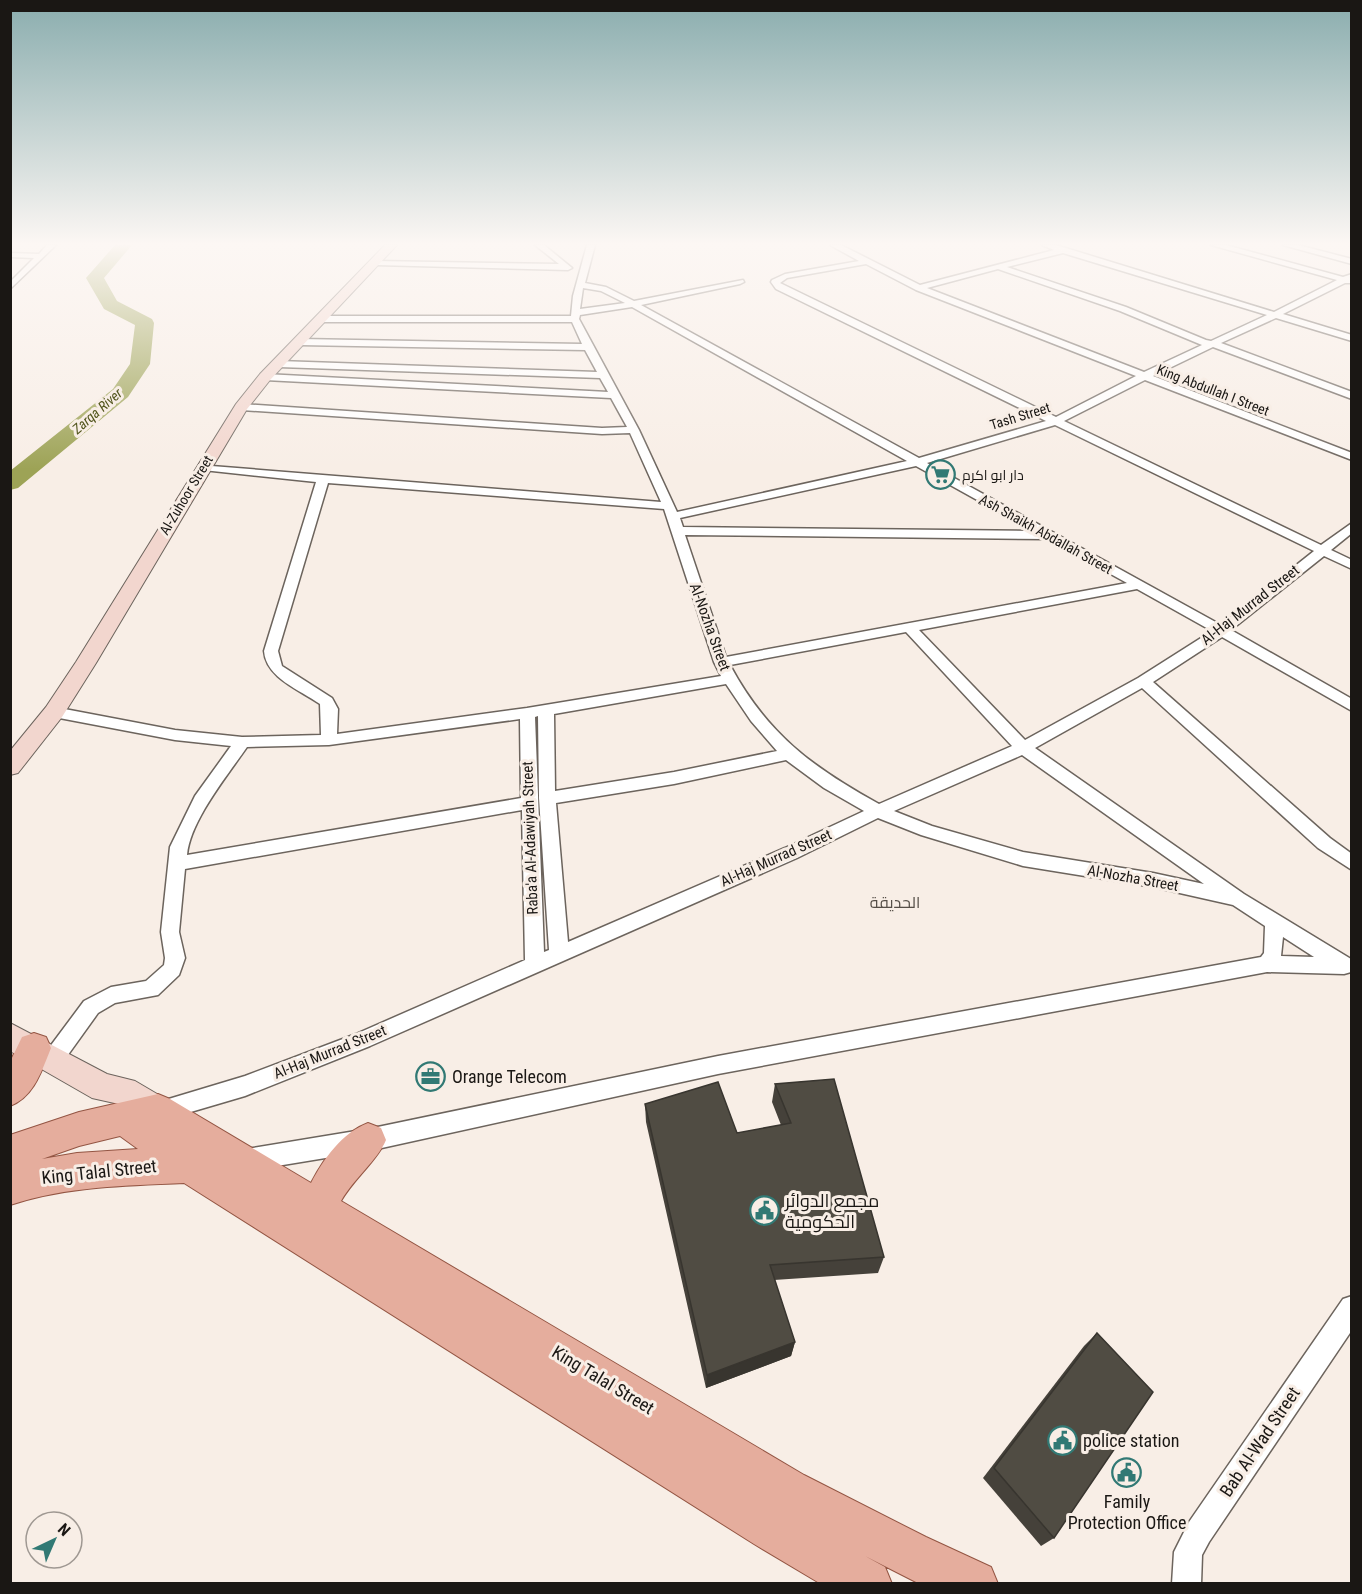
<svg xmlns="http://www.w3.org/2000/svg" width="1362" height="1594" font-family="'Roboto Condensed',Cairo,sans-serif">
<rect width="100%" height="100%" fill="#f8eee6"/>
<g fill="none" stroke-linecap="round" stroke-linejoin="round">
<!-- river -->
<polygon fill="#9da356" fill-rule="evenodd" points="115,245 132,245 104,278 117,301 152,319 154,323 150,364 128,397 18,488 10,490 10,471 113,389 130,364 135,325 104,309 86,278"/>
<defs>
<g id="street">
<polygon points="47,245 56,245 10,289 10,282 34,258 10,257 10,253 39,254"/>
<polygon points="535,245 544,245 572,268 568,270 376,265 372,263 376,261 559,264"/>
<path d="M587,245h8l-10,38 21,4 28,14 109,-21 1,2 -4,2 -99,21 278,153 127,-37 -270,-132 -5,-7 1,-2 13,-6 74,-13 -29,-16h11l79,40 134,-35 -12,-5h14l218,67 63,-32 -126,-35h15l117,32 9,-3 -1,9h-6l-62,31 69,21v6l-76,-23 -55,25 131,49v7l-139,-52 -60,29 199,77v7l-207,-80 -81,41 257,124 31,-22v10l-21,17 21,10v9l-28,-13 -93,74 121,69v12l-130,-74 -69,45 177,156 22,16v16l-34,-22 -176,-160 -107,60 209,146 107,65v13l-7,2 -77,-2 -549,102 -350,77 -121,20 -8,-3 -3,-8 3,-8 8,-3 121,-20 350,-73 543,-99 3,-4 1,-27 -32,-21 -80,-18 -130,-21 -102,-31 -43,-17 -81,40 -427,188 -125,50 -85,25 -8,-3 -3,-7 3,-7 93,-28 111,-42 169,-74 -3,-150 -337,59 -6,63 6,26 -6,17 -21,20 -43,8 -17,10 -38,53 -7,2 -7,-2 -3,-7 3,-7 38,-51 27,-14 35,-6 18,-16 1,-7 -4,-26 9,-85 25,-51 36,-50 -56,-6 -121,-23 -5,-1 -3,-4 3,-4 5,-1 121,23 67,7 79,-2 -1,-31c-20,-14 -54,-26 -56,-53l52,-169 -113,-12 -4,-1v-4l462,37 -31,-69 -28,1 -361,-24 -5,-3 5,-3 361,24 25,-1 -16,-29 -346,-18 -5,-3 5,-3 343,18 -8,-14 -321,-11 -5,-3 5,-3 318,11 -12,-22 -285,-5 -5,-3 5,-3 282,5 -10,-22h-251l-4,-3 4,-3h250l2,-20zM1063,253l204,62 -56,26 -5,-1 -80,-33 -119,-40zM866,264l50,26 220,86 -80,41 -276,-134 7,-5zM998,269l122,42 82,34 -58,27 -217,-84zM583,288l18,3 24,12 -45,6zM632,307l275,154 -230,51 -38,-82 -60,-111 1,-4zM1055,425l259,126 -93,74 -294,-162zM916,466l117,65 -350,-4 -3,-9zM328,483l336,26 50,153 7,14 -194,32 -190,26 1,-25 -6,-11 -50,-32 -4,-15zM685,535l362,4 80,44 -401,74zM1137,589l75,42 -74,47 -113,62 -106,-110zM906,632l106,114 -133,58c-67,-37 -112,-70 -149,-139zM726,684l25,37 26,30 -103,21 -119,19 -1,-77zM538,716l1,82 10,152 -5,2 -9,-235zM520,719l1,79 -334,57c3,-34 40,-79 60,-108l82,-2zM1022,755l182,129 -51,-11 -130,-21 -91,-26 -38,-15zM786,760l38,28 40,23 -79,37 -217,94 -12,-139 118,-19zM1283,937l31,20 -33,-1z"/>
<polygon points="1283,245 1298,245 1352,259 1352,264"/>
<polygon points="1352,1296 1352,1330 1209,1542 1202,1555 1201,1584 1172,1584 1174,1552 1189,1522 1343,1299"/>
</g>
<g id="secondary">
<polygon points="385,245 397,245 270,380 247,409 96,663 62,717 18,773 10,775 10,751 46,707 76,662 236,404 260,374"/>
<polygon points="10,1023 107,1074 135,1081 169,1101 174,1111 169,1121 158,1126 119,1104 92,1098 10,1051"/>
</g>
<g id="primary">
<path d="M34,1033l12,4 5,11c-9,22 -17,49 -41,58v-44l12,-25z"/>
<path d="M158,1094l12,5 141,84c13,-25 31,-50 57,-60l13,5 5,12c-9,21 -32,38 -45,61l463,274 122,62 65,30 7,17h-78l-55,-28 20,11 7,17h-71l-67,-40 -570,-361c-59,3 -117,3 -174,22v-70l69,-23zM120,1136l18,13 -61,4 -35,6 37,-13z"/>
</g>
</defs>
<!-- street casing -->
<use href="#street" stroke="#6c645d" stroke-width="3"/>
<!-- secondary casing -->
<use href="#secondary" stroke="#6c645d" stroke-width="2"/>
<!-- primary casing -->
<use href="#primary" stroke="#935543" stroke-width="2"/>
<!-- street -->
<use href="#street" fill="#fff" fill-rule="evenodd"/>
<!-- secondary -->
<use href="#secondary" fill="#f2d6ce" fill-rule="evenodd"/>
<!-- primary -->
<use href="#primary" fill="#e5ad9d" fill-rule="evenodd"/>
</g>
<!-- wall -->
<g fill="#45413a">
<polygon points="775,1084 884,1257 878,1273 774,1280 795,1342 791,1356 706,1388 646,1122 645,1104 737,1133 781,1125 772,1102"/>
<polygon points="1097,1333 1054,1538 1041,1546 983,1478 1084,1346"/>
</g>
<!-- shaded-wall -->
<polygon fill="#38352f" points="795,1342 791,1356 706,1388 707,1375"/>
<!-- building -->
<g fill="#504c43" stroke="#38352f" stroke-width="1.5">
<polygon points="834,1079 884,1257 770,1265 795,1342 707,1375 645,1104 718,1082 737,1133 791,1123 775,1084"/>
<polygon points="1097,1333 1153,1392 1054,1538 994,1468"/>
</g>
<!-- sky -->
<linearGradient id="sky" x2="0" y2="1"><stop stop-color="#8aadae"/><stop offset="0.52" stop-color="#fcf7f4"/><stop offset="1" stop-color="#fcf7f4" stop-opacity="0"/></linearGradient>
<rect width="1362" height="469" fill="url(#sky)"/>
<!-- icons -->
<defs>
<symbol id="supermarket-ring" viewBox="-11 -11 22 22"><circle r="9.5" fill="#f8eee6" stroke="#317974" stroke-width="1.5"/><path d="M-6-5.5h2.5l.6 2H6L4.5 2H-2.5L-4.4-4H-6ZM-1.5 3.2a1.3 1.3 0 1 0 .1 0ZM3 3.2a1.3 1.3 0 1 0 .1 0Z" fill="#317974"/></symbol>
<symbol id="office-ring" viewBox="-11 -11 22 22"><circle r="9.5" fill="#f8eee6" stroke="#317974" stroke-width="1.5"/><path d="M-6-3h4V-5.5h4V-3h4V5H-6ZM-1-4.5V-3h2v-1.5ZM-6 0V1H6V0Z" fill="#317974"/></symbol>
<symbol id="civic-ring" viewBox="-11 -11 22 22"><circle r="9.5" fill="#f8eee6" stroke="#317974" stroke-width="1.5"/><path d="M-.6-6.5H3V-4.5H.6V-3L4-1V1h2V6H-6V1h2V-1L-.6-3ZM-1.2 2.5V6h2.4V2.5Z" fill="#317974"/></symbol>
</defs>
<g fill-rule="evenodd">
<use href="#supermarket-ring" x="924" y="458" width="33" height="33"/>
<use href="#office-ring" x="414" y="1060" width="33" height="33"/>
<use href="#civic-ring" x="748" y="1194" width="33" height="33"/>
<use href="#civic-ring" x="1046" y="1424" width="33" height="33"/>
<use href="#civic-ring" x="1110" y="1456" width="33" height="33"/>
</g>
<g text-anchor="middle" stroke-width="6" stroke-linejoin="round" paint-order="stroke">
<!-- far-street labels -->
<g font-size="14" fill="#1a1714" stroke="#f8eee6">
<text transform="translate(1213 390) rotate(21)" y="5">King Abdullah I Street</text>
<text transform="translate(1020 416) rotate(-17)" y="5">Tash Street</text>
<text transform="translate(186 495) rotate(-59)" y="5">Al-Zuhoor Street</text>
<text transform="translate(1046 534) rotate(29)" y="5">ِِAsh Shaikh Abdallah Street</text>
</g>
<!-- far-water labels -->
<g font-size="14" font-style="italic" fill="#51551c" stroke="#f8eee6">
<text transform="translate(97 411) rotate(-41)" y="5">Zarqa River</text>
</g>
<!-- far-poi labels -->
<g font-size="14" fill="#1a1714" stroke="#f8eee6" text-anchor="start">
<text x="962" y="480">دار ابو اكرم</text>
</g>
<!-- street labels -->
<g font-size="15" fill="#1a1714" stroke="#f8eee6">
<text transform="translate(1250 605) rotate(-38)" y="5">Al-Haj Murrad Street</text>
<text transform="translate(710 627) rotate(70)" y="5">Al-Nozha Street</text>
<text transform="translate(530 838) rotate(-92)" y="5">Raba'a Al-Adawiyah Street</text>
<text transform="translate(776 858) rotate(-24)" y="5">Al-Haj Murrad Street</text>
<text transform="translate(1133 878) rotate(10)" y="5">Al-Nozha Street</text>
<text transform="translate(330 1052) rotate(-22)" y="5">Al-Haj Murrad Street</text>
</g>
<!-- neighbourhood labels -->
<g font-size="16" fill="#564f48" stroke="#f8eee6">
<text x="895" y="908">الحديقة</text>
</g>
<!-- near-poi labels -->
<g font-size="18" fill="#1a1714" stroke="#f8eee6" text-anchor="start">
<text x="452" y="1083">Orange Telecom</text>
<text x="785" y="1207">مجمع الدوائر<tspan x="785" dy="21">الحكومية</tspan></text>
<text x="1083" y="1447">police station</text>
<text x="1127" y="1508" text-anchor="middle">Family<tspan x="1127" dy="21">Protection Office</tspan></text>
</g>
<!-- near-street labels -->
<g font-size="18" fill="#1a1714" stroke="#f8eee6">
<text transform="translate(99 1172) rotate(-6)" y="6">King Talal Street</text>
<text transform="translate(603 1380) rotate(31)" y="6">King Talal Street</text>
<text transform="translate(1260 1442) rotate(-56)" y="6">Bab Al-Wad Street</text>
</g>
</g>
<!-- border -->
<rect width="1362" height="1594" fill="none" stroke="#1a1714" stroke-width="24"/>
<!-- north arrow -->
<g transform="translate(54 1540) rotate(44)"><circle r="28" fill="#f8eee6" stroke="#9f9892" stroke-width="1.5"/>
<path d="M0-4.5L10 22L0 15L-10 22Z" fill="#317974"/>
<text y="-9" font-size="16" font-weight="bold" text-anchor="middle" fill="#1a1714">N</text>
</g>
</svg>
